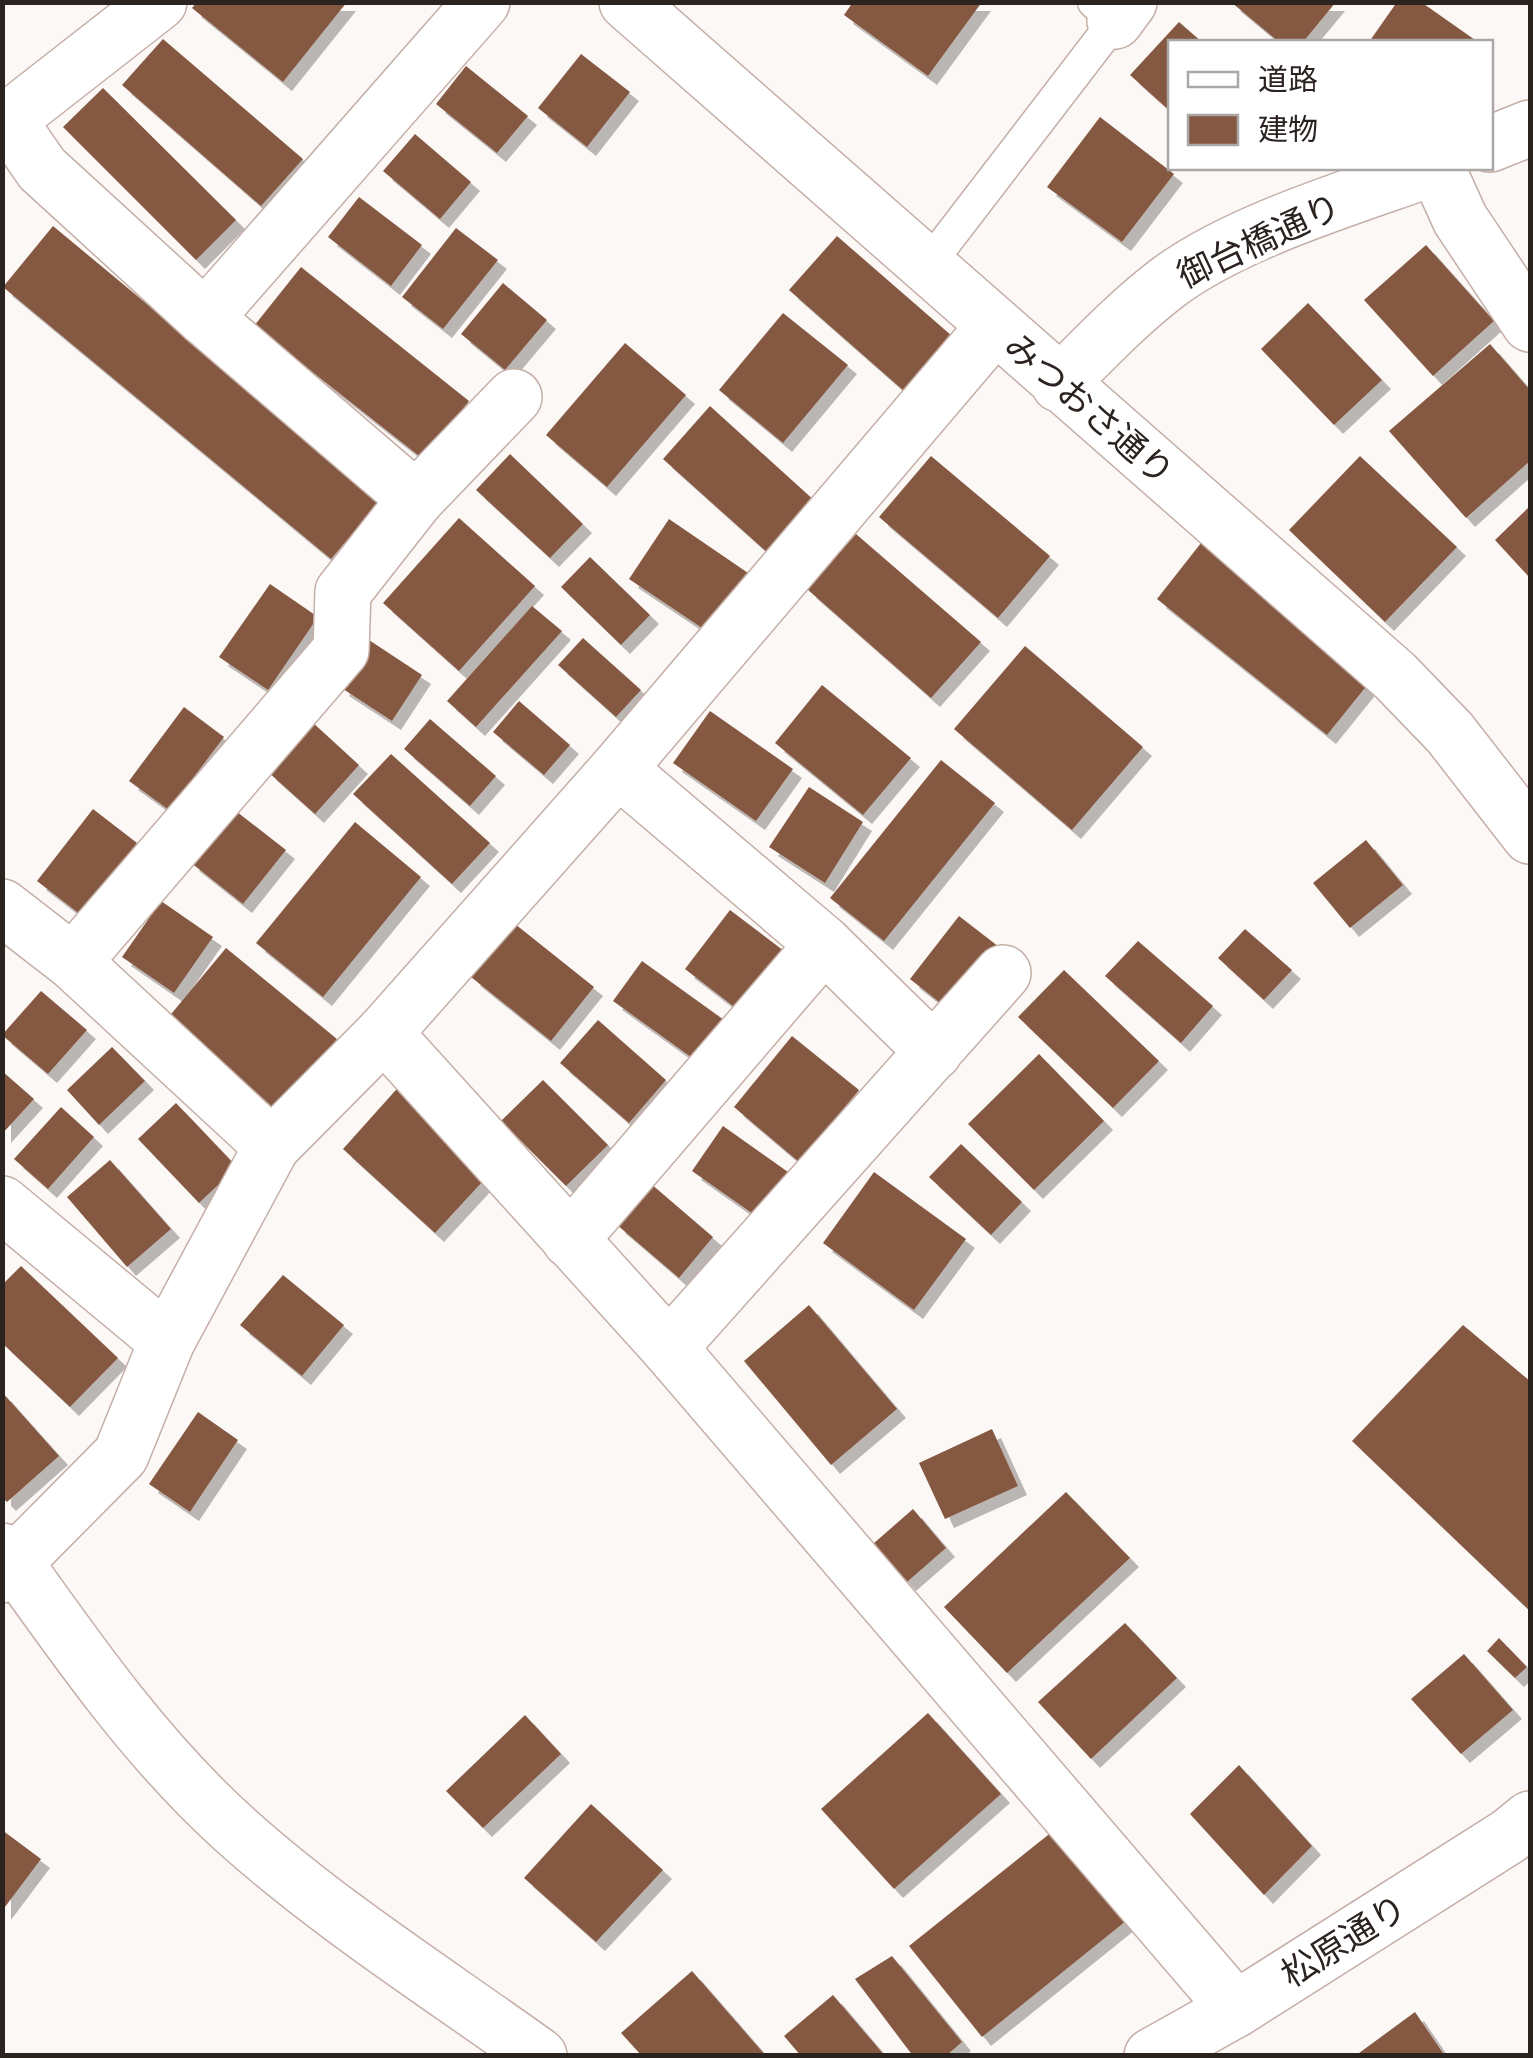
<svg xmlns="http://www.w3.org/2000/svg" width="1533" height="2058" font-family="'Zilla Slab','Noto Sans JP',serif">
<defs>
<filter id="shadow"><feDropShadow dx="9" dy="9" stdDeviation="0" flood-color="#0004"/></filter>
</defs>
<rect width="100%" height="100%" fill="#fcf8f6"/>
<!-- building -->
<g fill="#855843" filter="url(#shadow)">
<polygon points="197,2 347,2 283,82 192,8"/>
<polygon points="853,2 982,2 928,76 844,15"/>
<polygon points="1231,2 1336,2 1303,42 1279,42"/>
<polygon points="1397,2 1421,2 1478,42 1369,42"/>
<polygon points="1179,22 1202,42 1170,42 1170,111 1130,75"/>
<polygon points="163,39 303,159 261,206 122,85"/>
<polygon points="581,54 630,92 587,147 538,108"/>
<polygon points="466,66 528,116 497,153 436,104"/>
<polygon points="103,88 236,220 196,260 63,127"/>
<polygon points="1100,117 1174,174 1122,242 1047,187"/>
<polygon points="415,134 471,182 440,219 383,171"/>
<polygon points="359,197 422,245 391,286 328,237"/>
<polygon points="53,226 382,499 331,559 3,287"/>
<polygon points="456,228 498,260 443,329 402,297"/>
<polygon points="837,236 952,336 904,391 789,290"/>
<polygon points="1426,245 1494,321 1433,376 1364,300"/>
<polygon points="301,267 469,401 423,459 254,326"/>
<polygon points="503,283 547,320 505,370 461,334"/>
<polygon points="1308,303 1382,380 1334,425 1261,349"/>
<polygon points="783,313 848,365 783,443 719,390"/>
<polygon points="625,343 686,395 607,487 546,435"/>
<polygon points="1490,344 1530,390 1530,461 1466,518 1389,431"/>
<polygon points="710,406 816,502 769,554 663,459"/>
<polygon points="510,454 583,524 550,558 476,490"/>
<polygon points="931,456 1050,556 998,618 879,517"/>
<polygon points="1360,456 1457,547 1385,622 1289,530"/>
<polygon points="1530,506 1530,578 1495,540"/>
<polygon points="459,518 535,586 459,671 383,603"/>
<polygon points="669,519 751,575 711,634 629,579"/>
<polygon points="856,534 981,642 931,698 807,589"/>
<polygon points="1201,543 1373,678 1327,735 1157,599"/>
<polygon points="590,557 650,615 621,645 561,587"/>
<polygon points="270,584 318,617 268,690 219,657"/>
<polygon points="532,606 562,631 476,727 447,701"/>
<polygon points="583,638 641,690 616,717 558,665"/>
<polygon points="369,640 422,675 392,721 340,687"/>
<polygon points="1025,646 1143,747 1072,830 954,729"/>
<polygon points="822,685 911,758 863,815 775,743"/>
<polygon points="519,701 570,745 544,775 493,732"/>
<polygon points="184,707 224,737 169,810 129,781"/>
<polygon points="710,711 793,769 756,821 673,763"/>
<polygon points="430,719 496,776 470,806 404,749"/>
<polygon points="311,721 359,765 315,814 267,771"/>
<polygon points="391,754 490,843 452,884 353,794"/>
<polygon points="941,760 995,803 884,941 830,898"/>
<polygon points="809,787 863,822 825,883 769,847"/>
<polygon points="232,808 286,850 243,904 190,862"/>
<polygon points="93,809 137,843 81,915 37,881"/>
<polygon points="355,822 421,877 323,997 256,943"/>
<polygon points="1366,840 1403,885 1350,928 1313,883"/>
<polygon points="161,901 213,937 174,993 122,957"/>
<polygon points="730,910 792,957 746,1016 685,969"/>
<polygon points="959,916 1003,950 953,1013 910,979"/>
<polygon points="515,924 594,987 551,1041 471,977"/>
<polygon points="1245,929 1292,970 1264,1000 1218,958"/>
<polygon points="1138,941 1213,1006 1181,1043 1105,976"/>
<polygon points="226,948 337,1039 272,1116 162,1025"/>
<polygon points="642,961 731,1025 702,1065 613,1001"/>
<polygon points="1064,970 1159,1061 1113,1108 1018,1017"/>
<polygon points="41,991 87,1030 48,1074 2,1035"/>
<polygon points="598,1020 666,1080 629,1123 560,1063"/>
<polygon points="792,1036 859,1090 799,1162 734,1107"/>
<polygon points="112,1047 145,1081 99,1125 67,1090"/>
<polygon points="1039,1054 1104,1121 1034,1190 968,1124"/>
<polygon points="2,1071 34,1099 2,1134"/>
<polygon points="543,1080 608,1145 566,1186 501,1121"/>
<polygon points="403,1082 496,1167 435,1233 343,1149"/>
<polygon points="176,1103 237,1167 199,1203 138,1139"/>
<polygon points="61,1107 94,1137 48,1189 14,1159"/>
<polygon points="723,1126 788,1172 756,1216 692,1171"/>
<polygon points="961,1144 1022,1202 991,1235 929,1177"/>
<polygon points="110,1160 171,1229 127,1267 67,1197"/>
<polygon points="874,1172 966,1239 914,1310 823,1243"/>
<polygon points="650,1183 713,1237 679,1278 616,1224"/>
<polygon points="21,1266 118,1358 70,1407 2,1343 2,1285"/>
<polygon points="283,1275 344,1325 302,1376 240,1325"/>
<polygon points="809,1305 897,1409 831,1465 744,1361"/>
<polygon points="1463,1325 1530,1381 1530,1611 1352,1441"/>
<polygon points="2,1392 59,1456 7,1502 2,1497"/>
<polygon points="198,1412 238,1440 190,1512 149,1484"/>
<polygon points="992,1429 1018,1486 945,1519 919,1463"/>
<polygon points="1066,1492 1130,1558 1007,1673 944,1607"/>
<polygon points="913,1509 946,1548 907,1582 873,1544"/>
<polygon points="1125,1623 1177,1678 1091,1759 1038,1702"/>
<polygon points="1499,1638 1527,1667 1515,1678 1487,1651"/>
<polygon points="1464,1654 1513,1710 1461,1754 1411,1699"/>
<polygon points="928,1713 1001,1794 894,1889 821,1809"/>
<polygon points="525,1715 561,1754 483,1828 446,1791"/>
<polygon points="1239,1765 1312,1846 1264,1895 1190,1814"/>
<polygon points="591,1804 663,1870 596,1942 524,1878"/>
<polygon points="2,1830 41,1859 2,1911"/>
<polygon points="1053,1831 1126,1921 982,2037 909,1946"/>
<polygon points="892,1956 962,2042 946,2056 913,2056 855,1979"/>
<polygon points="692,1971 766,2056 642,2056 621,2033"/>
<polygon points="833,1995 885,2056 801,2056 784,2036"/>
<polygon points="1415,2012 1445,2056 1355,2056"/>
</g>
<g fill="none" stroke-linecap="round" stroke-linejoin="round">
<defs>
<polyline id="service" points="927,266 1115,21 1094,2"/>
<g id="minor">
<polyline points="482,2 205,318 416,499 514,397"/>
<polyline points="627,2 1395,676 1450,733 1530,836"/>
<polyline points="1115,21 1129,2"/>
<polyline points="8,120 159,2"/>
<polyline points="2,121 8,120 42,169 205,318"/>
<polyline points="1490,144 1530,128"/>
<polyline points="1437,168 1460,219 1530,324"/>
<path d="M1059,384c34,-34 68,-70 107,-100 68,-52 186,-87 267,-116"/>
<polyline points="618,769 824,944 934,1052"/>
<polyline points="2,907 73,962 272,1146"/>
<polyline points="73,962 341,650 343,592 416,499"/>
<polyline points="384,1033 669,1348 1236,2009"/>
<polyline points="2,1204 167,1341"/>
<polyline points="570,1240 824,944"/>
<polyline points="669,1348 1003,973"/>
<polyline points="2,1575 121,1455 167,1341 272,1146 384,1033 618,769 994,327"/>
</g>
<path id="tertiary" d="M2,1551l13,12c66,93 133,188 218,265 94,85 203,154 306,228"/>
<polyline id="secondary" points="1152,2056 1236,2009 1509,1836 1530,1819"/>
</defs>
<!-- service casing -->
<use href="#service" stroke="#c4afa6" stroke-width="35"/>
<!-- minor casing -->
<use href="#minor" stroke="#c4afa6" stroke-width="58"/>
<!-- tertiary casing -->
<use href="#tertiary" stroke="#c4afa6" stroke-width="58"/>
<!-- secondary casing -->
<use href="#secondary" stroke="#c4afa6" stroke-width="58"/>
<!-- service -->
<use href="#service" stroke="#fff" stroke-width="32"/>
<!-- minor -->
<use href="#minor" stroke="#fff" stroke-width="55"/>
<!-- tertiary -->
<use href="#tertiary" stroke="#fff" stroke-width="55"/>
<!-- secondary -->
<use href="#secondary" stroke="#fff" stroke-width="55"/>
</g>
<g text-anchor="middle" stroke-width="10" stroke-linejoin="round" paint-order="stroke">
<!-- street labels -->
<g font-size="35" fill="#2b2320" stroke="#fff">
<text transform="translate(1259 241) rotate(-25)" y="12">御台橋通り</text>
<text transform="translate(1089 409) rotate(41)" y="12">みつおさ通り</text>
<text transform="translate(1344 1941) rotate(-32)" y="12">松原通り</text>
</g>
</g>
<!-- border -->
<rect width="1533" height="2058" fill="none" stroke="#2b2320" stroke-width="10"/>
<!-- legend -->
<rect x="1168" y="40" width="325" height="130" fill="#ffffff" stroke="#aaa7a6" stroke-width="2.5"/>
<rect x="1188" y="72" width="50" height="15" fill="#ffffff" stroke="#aaa7a6" stroke-width="2.5"/>
<text x="1258" y="90" font-size="30" fill="#2b2320">道路</text>
<rect x="1188" y="115" width="50" height="30" fill="#855843" stroke="#aaa7a6" stroke-width="2.5"/>
<text x="1258" y="140" font-size="30" fill="#2b2320">建物</text>
</svg>
